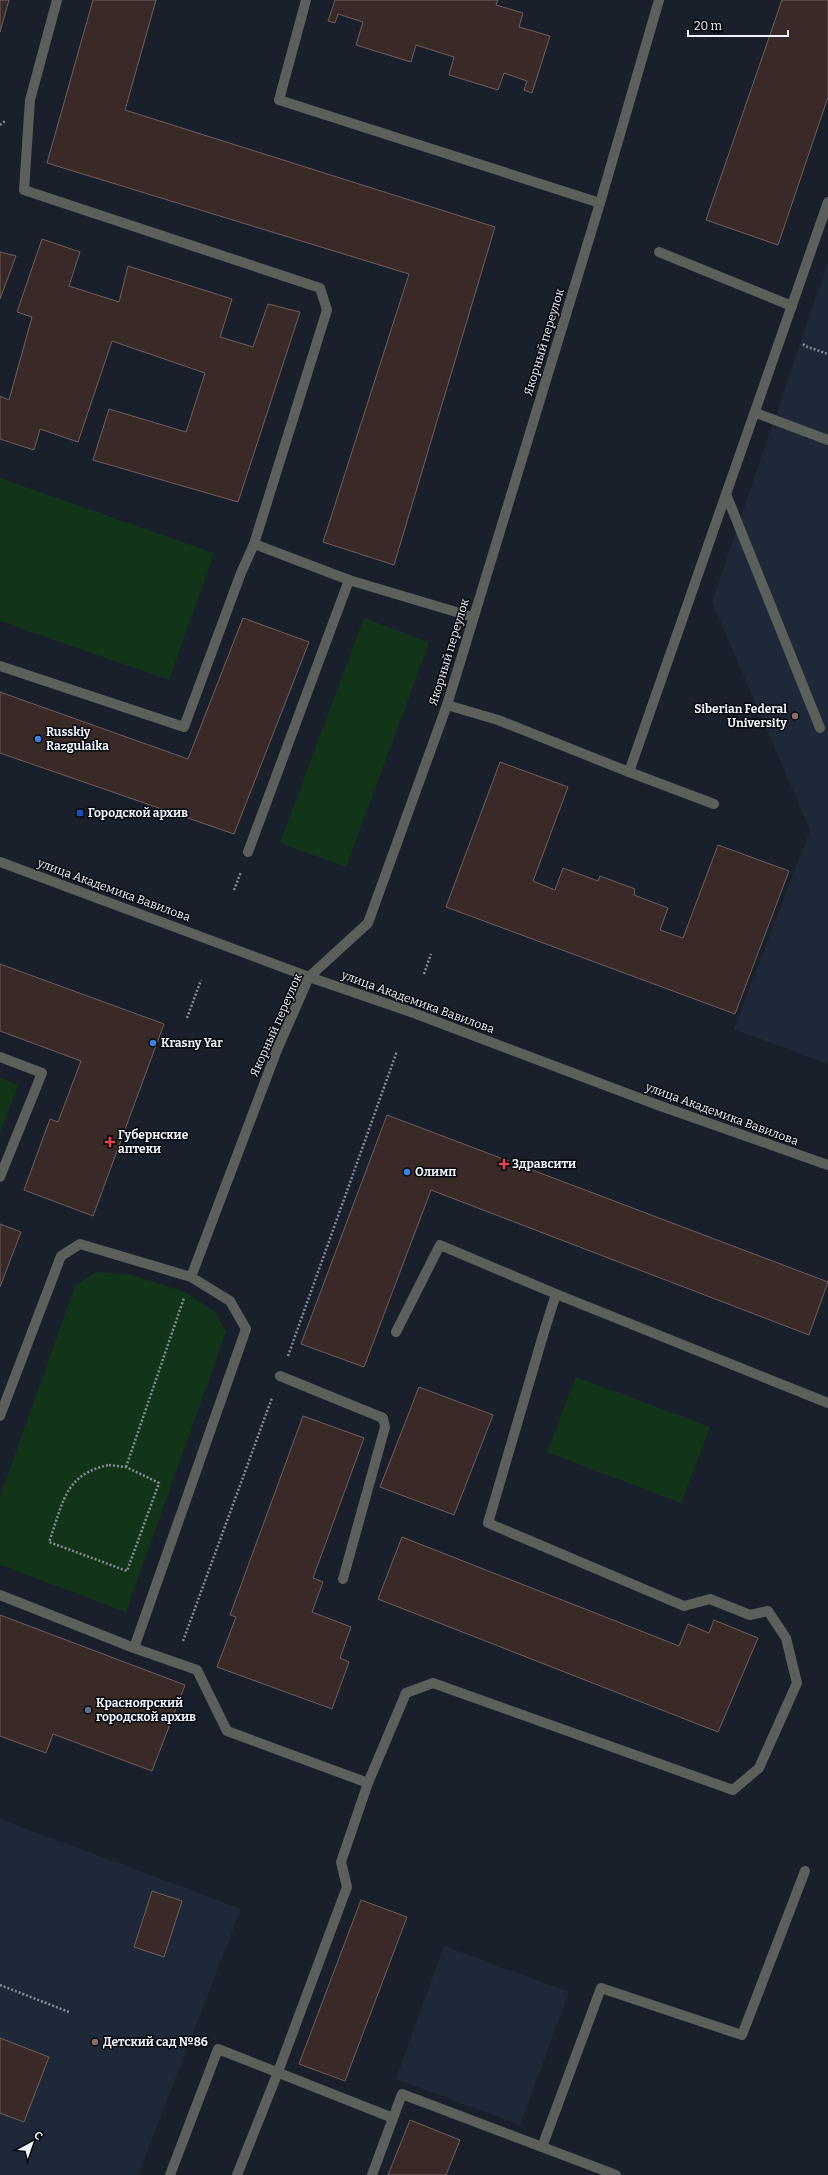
<svg xmlns="http://www.w3.org/2000/svg" width="828" height="2175" font-family="Bitter,serif">
<rect width="100%" height="100%" fill="#19202b"/>
<!-- built -->
<g fill="#1f2838">
<polygon points="828,262 828,1064 734,1029 810,830 712,602"/>
<polygon points="0,1819 241,1909 138,2175 0,2175"/>
<polygon points="444,1946 569,1992 520,2125 396,2079"/>
</g>
<!-- green -->
<g fill="#12351a">
<polygon points="0,478 214,553 169,680 0,621"/>
<polygon points="364,618 429,643 346,867 280,843"/>
<polygon points="0,1078 18,1085 0,1133"/>
<polygon points="96,1272 132,1275 185,1292 216,1313 226,1332 126,1612 0,1565 0,1497 75,1286"/>
<polygon points="576,1377 710,1427 681,1503 547,1452"/>
</g>
<!-- building -->
<g fill="#392a28" stroke="#705f5c">
<polygon points="0,0 9,0 0,32"/>
<polygon points="93,0 156,0 125,110 495,227 394,565 323,542 409,274 47,163"/>
<polygon points="335,0 498,0 496,5 523,13 519,27 550,36 532,93 524,90 527,81 504,73 498,90 449,75 454,57 416,45 411,62 356,45 363,22 338,14 335,23 328,21"/>
<polygon points="782,0 828,0 828,97 778,245 706,220"/>
<polygon points="42,239 80,252 69,286 119,302 128,266 232,299 220,337 253,347 268,304 300,312 238,502 93,460 109,409 186,432 205,373 112,341 78,442 40,429 34,450 0,439 0,396 9,400 32,317 17,312"/>
<polygon points="0,252 16,256 0,299"/>
<polygon points="243,618 309,642 234,834 0,753 0,692 188,759"/>
<polygon points="500,762 568,787 533,881 555,890 563,868 598,881 600,876 635,889 634,895 668,908 660,930 683,938 718,845 789,871 735,1014 446,907"/>
<polygon points="0,964 164,1024 93,1216 24,1190 50,1119 58,1122 81,1061 0,1031"/>
<polygon points="387,1115 828,1282 809,1335 431,1190 364,1367 301,1344"/>
<polygon points="0,1224 21,1232 0,1287"/>
<polygon points="419,1387 493,1415 454,1515 380,1487"/>
<polygon points="303,1416 364,1438 313,1578 323,1582 312,1612 351,1627 340,1658 349,1662 332,1709 217,1667 236,1617 230,1615"/>
<polygon points="402,1537 679,1646 688,1624 709,1633 714,1620 758,1638 718,1732 378,1599"/>
<polygon points="0,1615 185,1685 152,1771 53,1734 46,1753 0,1736"/>
<polygon points="152,1891 182,1901 164,1957 134,1947"/>
<polygon points="361,1900 407,1917 345,2081 299,2064"/>
<polygon points="0,2038 49,2057 24,2122 0,2113"/>
<polygon points="410,2120 460,2140 446,2175 388,2175"/>
</g>
<g fill="none" stroke-linecap="round" stroke-linejoin="round">
<!-- path -->
<g stroke="#868c95" stroke-width="2.5" stroke-dasharray="2 2" stroke-linecap="butt">
<polyline points="0,125 5,121"/>
<polyline points="803,344 805,346 828,354"/>
<polyline points="234,890 241,872"/>
<polyline points="424,974 431,954"/>
<polyline points="187,1018 201,980"/>
<polyline points="288,1356 397,1051"/>
<path d="M109,1465l17,2 33,16 -32,88 -78,-29c14,-38 15,-68 60,-77z"/>
<polyline points="126,1467 184,1298"/>
<polyline points="183,1641 272,1398"/>
<polyline points="0,1985 69,2012"/>
</g>
<!-- service -->
<g stroke="#5b605b" stroke-width="10">
<polyline points="57,0 30,100 24,190 320,288 327,310 254,544 349,580 473,617"/>
<polyline points="306,0 279,100 600,203"/>
<polyline points="659,252 792,306"/>
<polyline points="756,413 828,440"/>
<polyline points="726,494 820,728"/>
<polyline points="0,666 184,727 241,573 254,544"/>
<polyline points="447,705 498,720 629,772 828,202"/>
<polyline points="629,772 714,804"/>
<polyline points="248,852 349,580"/>
<polyline points="0,1057 42,1073 0,1177"/>
<polyline points="396,1332 440,1245 556,1294 828,1403"/>
<polyline points="280,1376 383,1418 385,1427 343,1579"/>
<polyline points="0,1416 61,1256 80,1244 191,1277 230,1301 246,1329 134,1648"/>
<polyline points="0,1595 134,1648 197,1670 227,1731 368,1783"/>
<polyline points="542,2147 601,1988 742,2035 805,1871"/>
<polyline points="170,2175 218,2049 393,2118"/>
<polyline points="237,2175 278,2072 347,1887 341,1862 368,1783 406,1693 433,1683 733,1790 759,1768 797,1683 786,1638 768,1611 750,1615 710,1599 684,1606 488,1523 544,1332 556,1294"/>
<polyline points="372,2175 402,2094 616,2175"/>
</g>
<!-- minor -->
<polyline stroke="#5b605b" stroke-width="10" points="191,1277 277,1050 309,977 368,923 447,705 600,203 659,0"/>
<!-- tertiary -->
<polyline stroke="#5b605b" stroke-width="10" points="0,862 309,977 411,1012 655,1104 828,1165"/>
</g>
<!-- markers -->
<g fill="#8d6e63" stroke="#07090e" stroke-width="1.5">
<circle cx="795" cy="716" r="4"/>
<circle cx="95" cy="2042" r="4"/>
</g>
<g fill="#3f7fe0" stroke="#07090e" stroke-width="1.5">
<circle cx="38" cy="739" r="4"/>
<circle cx="153" cy="1043" r="4"/>
<circle cx="407" cy="1172" r="4"/>
</g>
<rect fill="#1a4fb4" stroke="#07090e" stroke-width="1.5" x="76" y="809" width="8" height="8" rx="2"/>
<g fill="#e0444e" stroke="#07090e" stroke-width="1.5">
<path d="M108 1136h4v4h4v4h-4v4h-4v-4h-4v-4h4z"/>
<path d="M502 1158h4v4h4v4h-4v4h-4v-4h-4v-4h4z"/>
</g>
<circle fill="#5c6f8a" stroke="#07090e" stroke-width="1.5" cx="88" cy="1710" r="4"/>
<g text-anchor="middle" stroke-width="3" stroke-linejoin="round" paint-order="stroke">
<!-- street labels -->
<g font-size="12" fill="#eef2fa" stroke="#07090e">
<text transform="translate(544 342) rotate(-73)" y="4">Якорный переулок</text>
<text transform="translate(449 652) rotate(-73)" y="4">Якорный переулок</text>
<text transform="translate(114 890) rotate(20)" y="4">улица Академика Вавилова</text>
<text transform="translate(418 1002) rotate(20)" y="4">улица Академика Вавилова</text>
<text transform="translate(276 1025) rotate(-66)" y="4">Якорный переулок</text>
<text transform="translate(722 1114) rotate(20)" y="4">улица Академика Вавилова</text>
</g>
<!-- poi labels -->
<g font-size="12" font-weight="bold" fill="#eef2fa" stroke="#07090e" text-anchor="start">
<text x="787" y="713" text-anchor="end">Siberian Federal<tspan x="787" dy="14">University</tspan></text>
<text x="46" y="736">Russkiy<tspan x="46" dy="14">Razgulaika</tspan></text>
<text x="88" y="817">Городской архив</text>
<text x="161" y="1047">Krasny Yar</text>
<text x="118" y="1139">Губернские<tspan x="118" dy="14">аптеки</tspan></text>
<text x="512" y="1168">Здравсити</text>
<text x="415" y="1176">Олимп</text>
<text x="96" y="1707">Красноярский<tspan x="96" dy="14">городской архив</tspan></text>
<text x="103" y="2046">Детский сад №86</text>
</g>
</g>
<!-- north arrow -->
<g transform="translate(32 2143) rotate(40)" stroke="#07090e" stroke-width="3" paint-order="stroke">
<path d="M0-3L7 15L0 10L-7 15Z" fill="#eef2fa"/>
<text y="-6" font-size="11" font-weight="bold" text-anchor="middle" fill="#eef2fa">С</text>
</g>
<!-- scale -->
<path d="M688 30v6h100v-6" fill="none" stroke="#eef2fa" stroke-width="2"/>
<text x="694" y="30" font-size="12" fill="#eef2fa" stroke="#07090e" stroke-width="3" paint-order="stroke">20 m</text>
</svg>
